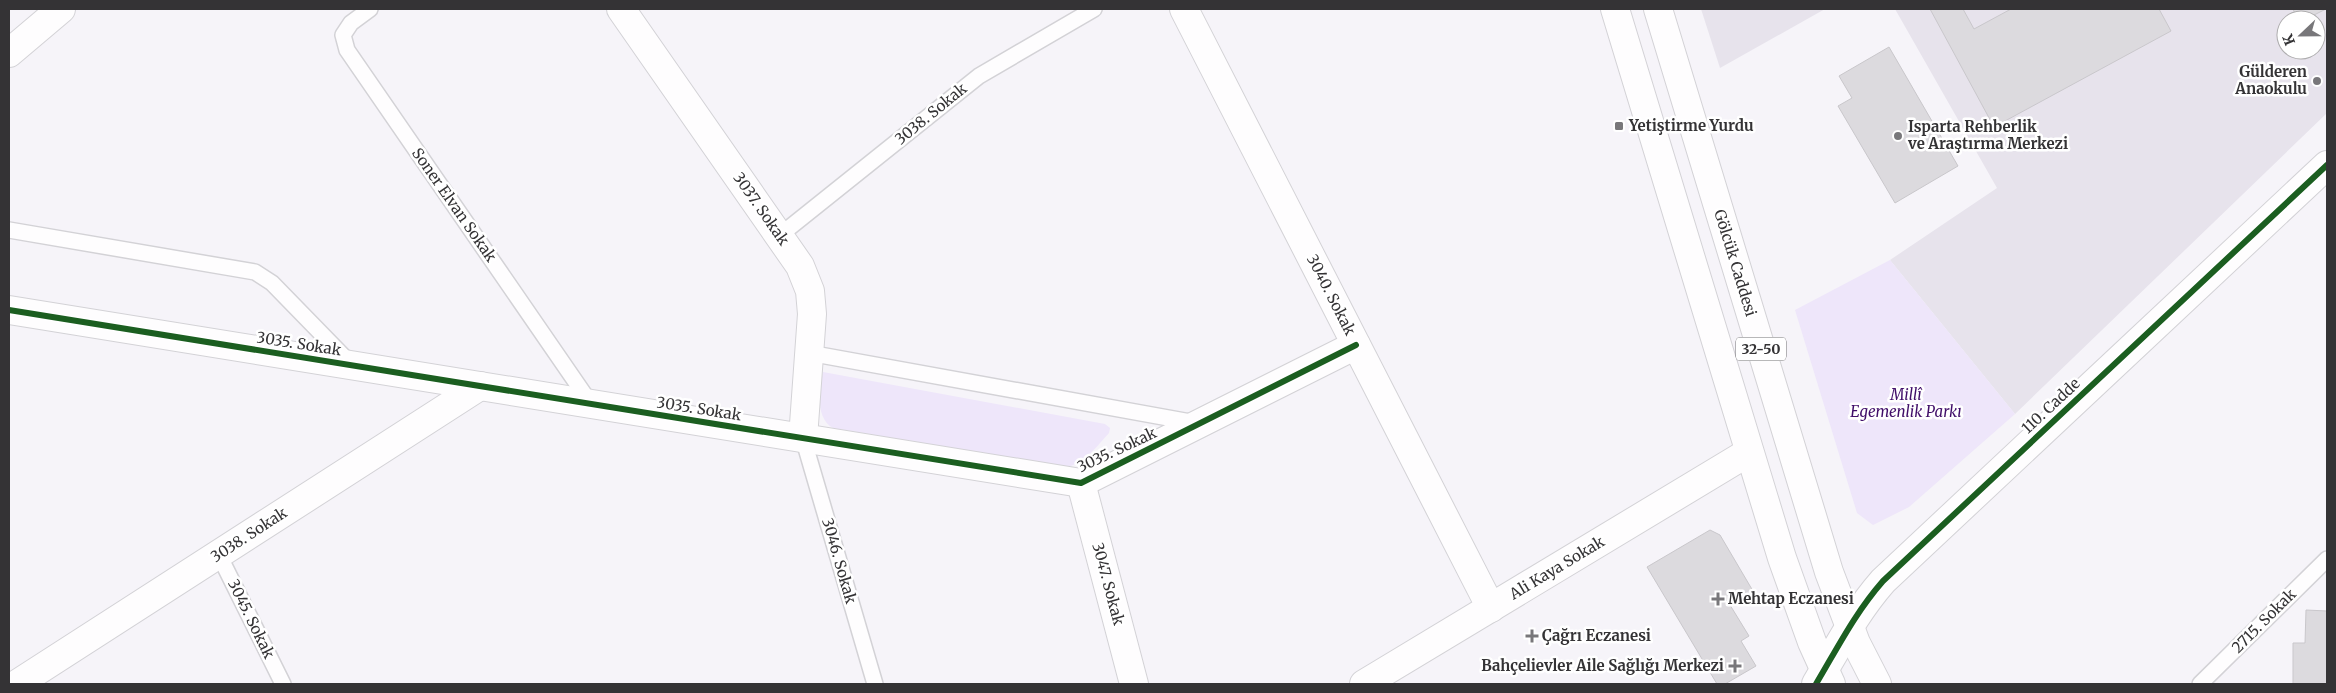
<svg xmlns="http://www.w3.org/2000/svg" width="2336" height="693" font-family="Merriweather,serif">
<rect width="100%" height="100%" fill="#f6f4f9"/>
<!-- built -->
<g fill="#e7e3ec" fill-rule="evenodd">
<polygon points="1701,9 1825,9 1720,68"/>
<path d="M1895,9h432v104l-312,301 -125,-154 107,-72zM2286,20h30v30h-30z"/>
</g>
<!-- green -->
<g fill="#eee6fa">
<polygon points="1890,260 2015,414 1909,507 1873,525 1857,513 1795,310"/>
<path d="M823,372l282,52 5,4 -1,5c-12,13 -23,29 -42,34l-234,-39c-18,-10 -14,-39 -10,-56z"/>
</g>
<!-- building -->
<g fill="#dcdade" stroke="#c9c7cb">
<polygon points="1930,9 1963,9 1974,29 2011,9 2159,9 2171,31 1994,127"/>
<polygon points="2293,9 2326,9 2304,20 2298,20"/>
<polygon points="1889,47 1958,166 1895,203 1838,106 1852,98 1839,76"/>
<polygon points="1710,530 1720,535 1753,591 1730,605 1749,636 1741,641 1756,666 1725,684 1717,684 1647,567"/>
<polygon points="2306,610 2327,611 2327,684 2293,684 2293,643 2305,643"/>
</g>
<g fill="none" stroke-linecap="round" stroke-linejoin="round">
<defs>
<g id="service">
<polyline points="370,9 351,23 343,35 347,50 591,404"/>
<polyline points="9,230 255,272 272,283 350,363"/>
<polyline points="779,236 979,76 1094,9"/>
<polyline points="809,353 1196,423"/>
<polyline points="803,438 875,684"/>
<polyline points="219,555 283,684"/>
<polyline points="2200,684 2327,559"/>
</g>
<g id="minor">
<polyline points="621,9 800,266 810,291 812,314 803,438"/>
<polyline points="1184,9 1491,608"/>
<polyline points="9,53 61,9"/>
<polyline points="9,310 1081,483 1356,345"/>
<polyline points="1081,483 1134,684"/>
<polyline points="17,684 480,386"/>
<polyline points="1364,684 1749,452"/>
</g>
<path id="tertiary" d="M1816,684c22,-37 39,-71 67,-103l444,-416"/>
<g id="primary">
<polyline points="1615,9 1782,558 1812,642 1831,684"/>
<polyline points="1658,9 1829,572 1856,643 1877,684"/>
</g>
</defs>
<!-- service casing -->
<use href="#service" stroke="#d3d2d6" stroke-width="18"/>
<!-- minor casing -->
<use href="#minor" stroke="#d3d2d6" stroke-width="30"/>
<!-- tertiary casing -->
<use href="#tertiary" stroke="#d3d2d6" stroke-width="30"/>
<!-- primary casing -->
<use href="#primary" stroke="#d3d2d6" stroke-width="30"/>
<!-- service -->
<use href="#service" stroke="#fefdfe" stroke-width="15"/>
<!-- minor -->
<use href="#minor" stroke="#fefdfe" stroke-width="28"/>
<!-- tertiary -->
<use href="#tertiary" stroke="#fefdfe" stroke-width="28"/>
<!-- primary -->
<use href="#primary" stroke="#fefdfe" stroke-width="28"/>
<defs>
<g id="cycleway">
<polyline points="9,310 1081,483 1356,345"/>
<path d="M1816,684c22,-37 39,-71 67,-103l444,-416"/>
</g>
</defs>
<!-- cycleway casing -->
<use href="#cycleway" stroke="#fff" stroke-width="9"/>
<!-- cycleway -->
<use href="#cycleway" stroke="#1b5e20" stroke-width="6"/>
</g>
<!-- markers -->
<g fill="#78777a" stroke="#fff" stroke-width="2">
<circle cx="2317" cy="81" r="5"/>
<rect x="1614" y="121" width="10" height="10" rx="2.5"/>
<circle cx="1898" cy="136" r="5"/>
<path d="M1715.5 591.5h5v5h5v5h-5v5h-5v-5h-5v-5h5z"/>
<path d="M1529.5 628.5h5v5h5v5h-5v5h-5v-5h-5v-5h5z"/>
<path d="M1732.5 658.5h5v5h5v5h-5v5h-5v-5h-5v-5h5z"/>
</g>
<g text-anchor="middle" stroke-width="5" stroke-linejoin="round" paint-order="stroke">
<!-- shield labels -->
<rect fill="#fff" stroke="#717072" stroke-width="1" x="1736" y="337.5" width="50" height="23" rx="4"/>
<g font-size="14" font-weight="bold" fill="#343335">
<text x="1761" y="354">32-50</text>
</g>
<!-- poi labels -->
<g font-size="15" font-weight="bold" fill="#343335" stroke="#fff" text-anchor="start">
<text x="2307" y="77" text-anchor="end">Gülderen<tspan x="2307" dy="17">Anaokulu</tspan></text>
<text x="1629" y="131">Yetiştirme Yurdu</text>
<text x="1908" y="132">Isparta Rehberlik<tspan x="1908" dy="17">ve Araştırma Merkezi</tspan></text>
<text x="1728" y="604">Mehtap Eczanesi</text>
<text x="1542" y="641">Çağrı Eczanesi</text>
<text x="1724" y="671" text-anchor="end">Bahçelievler Aile Sağlığı Merkezi</text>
</g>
<!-- street labels -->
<g font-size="15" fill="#343335" stroke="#fff">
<text transform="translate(931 114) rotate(-39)" y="5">3038. Sokak</text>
<text transform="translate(454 205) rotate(55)" y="5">Soner Elvan Sokak</text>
<text transform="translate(761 209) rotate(55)" y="5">3037. Sokak</text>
<text transform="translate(1735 263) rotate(73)" y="5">Gölcük Caddesi</text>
<text transform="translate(1331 295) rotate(63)" y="5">3040. Sokak</text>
<text transform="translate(299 344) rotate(9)" y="5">3035. Sokak</text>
<text transform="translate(2051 406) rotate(-43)" y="5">110. Cadde</text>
<text transform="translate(699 409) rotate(9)" y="5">3035. Sokak</text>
<text transform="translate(1117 450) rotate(-25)" y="5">3035. Sokak</text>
<text transform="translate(249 535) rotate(-33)" y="5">3038. Sokak</text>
<text transform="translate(839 561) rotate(74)" y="5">3046. Sokak</text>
<text transform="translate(1557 568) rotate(-31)" y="5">Ali Kaya Sokak</text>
<text transform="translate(1108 584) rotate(75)" y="5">3047. Sokak</text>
<text transform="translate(251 619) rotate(64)" y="5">3045. Sokak</text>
<text transform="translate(2264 621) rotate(-45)" y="5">2715. Sokak</text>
</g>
<!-- park labels -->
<g font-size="15" font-style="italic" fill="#400e69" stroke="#fff">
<text x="1906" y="400">Millî<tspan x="1906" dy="17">Egemenlik Parkı</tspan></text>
</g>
</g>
<!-- border -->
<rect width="2336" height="693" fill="none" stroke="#343335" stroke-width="20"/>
<!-- north arrow -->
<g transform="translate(2301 35) rotate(248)"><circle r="24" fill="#ffffff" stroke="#aeadae"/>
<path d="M0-4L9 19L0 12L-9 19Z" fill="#78777a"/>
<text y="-8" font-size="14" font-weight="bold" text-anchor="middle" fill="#343335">K</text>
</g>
</svg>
